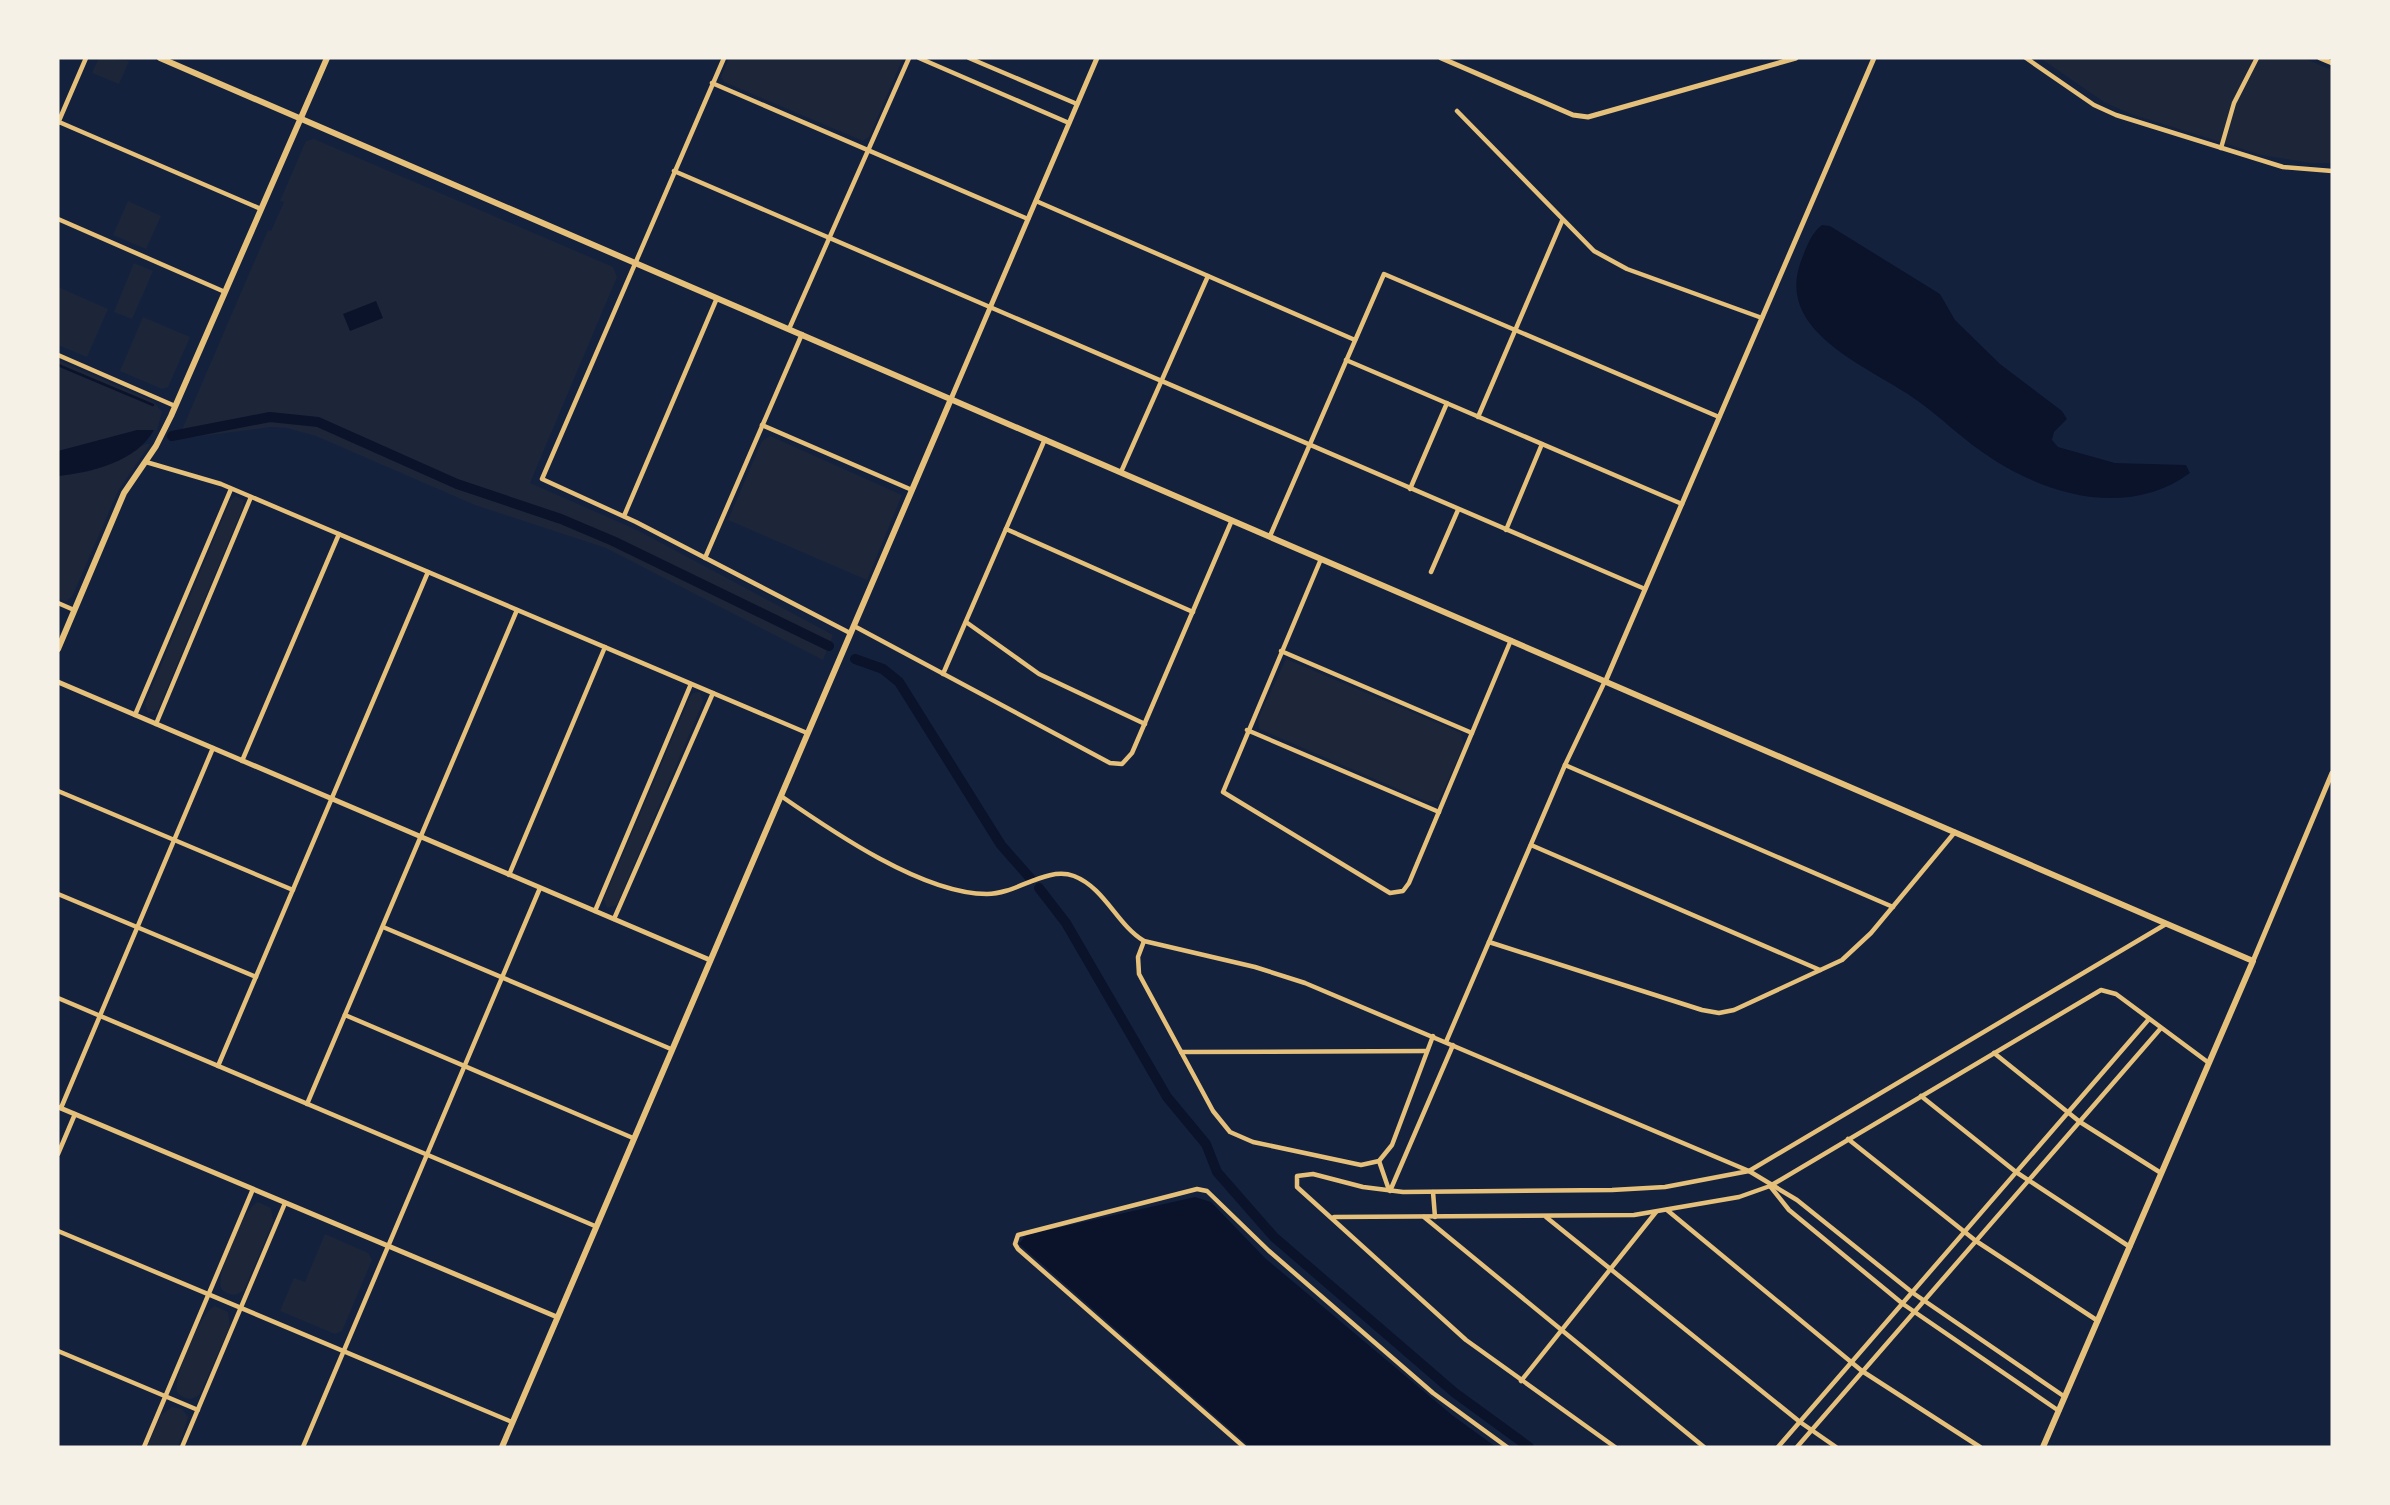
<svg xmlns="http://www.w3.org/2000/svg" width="2390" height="1505" font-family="'PT Sans',sans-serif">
<rect width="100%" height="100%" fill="#14213d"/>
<!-- green -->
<g fill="#1d2539">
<polygon points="99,58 129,61 119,84 92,73"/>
<polygon points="729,58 903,58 869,137 863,141 724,82 721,77"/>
<polygon points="2040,58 2303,58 2332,70 2332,163 2310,163 2262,155 2131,114 2104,102"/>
<polygon points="314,139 613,267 617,277 530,483 637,530 833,635 823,660 606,548 475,505 316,436 287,428 271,427 178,439 268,230 271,231 284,202 280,201 306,141"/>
<polygon points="128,201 161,216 146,249 113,235"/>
<polygon points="134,263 153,271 132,319 114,312"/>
<polygon points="58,287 108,309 87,357 58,345"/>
<polygon points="143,317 190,337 168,387 162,389 120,371"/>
<path d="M58,360l95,41 9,11 -5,18c-35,0 -64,17 -99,21z"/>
<polygon points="770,436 902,495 867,580 728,520 762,441"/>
<polygon points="146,444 150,444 118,491 72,597 66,601 58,599 58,476 91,471"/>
<polygon points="236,496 243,500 243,507 158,710 148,713 145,704 230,501"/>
<polygon points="1286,659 1461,733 1464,745 1439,800 1428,802 1259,729 1258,719"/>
<polygon points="700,692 703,702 617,905 607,908 604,899 690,697 693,693"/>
<path d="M258,1202l13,6 2,14 -29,68c-8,7 -17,6 -23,-2 -5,-15 23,-81 37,-86z"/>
<polygon points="325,1234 368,1253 372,1260 342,1331 335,1334 280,1311 294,1278 305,1282"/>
<path d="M215,1306l13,6 2,14 -30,68c-8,7 -16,6 -23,-2 -4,-15 24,-81 38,-86z"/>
<polygon points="172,1407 182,1409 188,1417 178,1447 147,1447 161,1415"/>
</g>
<!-- water -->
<g fill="#0b132b">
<path d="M1822,225l8,1 110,68 15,26 45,44 62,47 5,8 -13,13 -2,8 6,7 57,16 71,2 4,8c-61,45 -141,23 -199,-15 -27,-17 -50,-41 -76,-59 -45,-32 -141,-66 -114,-138 5,-13 10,-28 21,-36z"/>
<polygon points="376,301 383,318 350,331 343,314"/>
<path d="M137,430h17c-18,32 -62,42 -96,46v-25z"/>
<polygon points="1195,1197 1211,1202 1265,1258 1452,1415 1496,1447 1250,1447 1019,1244 1026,1235"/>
</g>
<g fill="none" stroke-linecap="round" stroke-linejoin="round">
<!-- stream -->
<polyline stroke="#0b132b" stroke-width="2.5" points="58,365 153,405"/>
<!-- canal -->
<g stroke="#0b132b" stroke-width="10">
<polyline points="172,436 270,417 318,422 457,484 561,519 613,541 829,646"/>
<polyline points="855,659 883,669 899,682 1001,845 1031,879"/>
<polyline points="1039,888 1066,923 1167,1097 1206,1144 1217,1172 1274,1237 1455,1393 1529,1447"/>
</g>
<!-- minor -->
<g stroke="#e5c07b" stroke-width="4.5">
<polyline points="724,58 542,479 636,522 850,633"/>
<polyline points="919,58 1069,123"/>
<polyline points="969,58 1077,104"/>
<polyline points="2026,58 2094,105 2116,115 2283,167 2332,171"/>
<polyline points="712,83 1028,219"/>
<polyline points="1457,111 1594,251 1627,269 1762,318"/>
<polyline points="59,122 261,209"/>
<polyline points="58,123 86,58"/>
<polyline points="2221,148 2234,103 2257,58"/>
<polyline points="674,171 1645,589"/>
<polyline points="1036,201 1355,340"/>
<polyline points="58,219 225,292"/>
<polyline points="789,329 909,58"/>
<polyline points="58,355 175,406"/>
<polyline points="1346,360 1682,504"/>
<polyline points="1478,417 1562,221"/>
<polyline points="762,425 912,490"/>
<polyline points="146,462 221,484 807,733"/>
<polyline points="1121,472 1208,276"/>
<polyline points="1410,489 1447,403"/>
<polyline points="624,516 717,298"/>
<polyline points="1006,529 1193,612"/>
<polyline points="1506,530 1542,444"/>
<polyline points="1270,536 1384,274 1719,417"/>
<polyline points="705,558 802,334"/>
<polyline points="1321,559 1223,792 1390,893 1403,891 1409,883 1511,640"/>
<polyline points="1431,572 1458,510"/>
<polyline points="58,603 74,610"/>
<polyline points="966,622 1039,674 1145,724"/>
<polyline points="854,626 1110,763 1122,764 1132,753 1232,520"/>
<polyline points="1281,651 1472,733"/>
<polyline points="943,674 1045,439"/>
<polyline points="135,715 231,489"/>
<polyline points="156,724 251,497"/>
<polyline points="1247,730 1439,812"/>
<polyline points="242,761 339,534"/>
<polyline points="1565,765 1893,907"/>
<polyline points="58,791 293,890"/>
<path d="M781,796c52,36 142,98 206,98 30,0 59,-28 87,-18 31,12 43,49 70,65l111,26 50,16 444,188 48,29 116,93 152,104"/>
<polyline points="1531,845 1820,970"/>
<polyline points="509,875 605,647"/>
<polyline points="58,894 256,977"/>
<polyline points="595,911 691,684"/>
<polyline points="614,919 713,693"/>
<polyline points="383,927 671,1049"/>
<polyline points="1144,941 1138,957 1139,974 1213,1111 1230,1132 1253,1142 1361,1165 1379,1161 1392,1145 1433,1036"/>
<polyline points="1489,942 1702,1010 1719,1013 1734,1010 1842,960 1871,933 1955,832"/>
<polyline points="58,998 595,1226"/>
<polyline points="345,1015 633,1138"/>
<polyline points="1446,1042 1565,765 1605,681"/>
<polyline points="1181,1052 1427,1051"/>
<polyline points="1994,1053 2080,1122 2161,1173"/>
<polyline points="218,1066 428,572"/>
<polyline points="1921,1096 2016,1172 2130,1247"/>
<polyline points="307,1104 517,610"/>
<polyline points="61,1108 213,748"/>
<polyline points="1848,1139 1976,1241 2098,1321"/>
<polyline points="58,1154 75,1114"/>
<polyline points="1379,1161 1389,1190"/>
<polyline points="1770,1186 1789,1210 1903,1304 2059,1411"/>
<polyline points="1390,1191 1453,1045"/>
<polyline points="1433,1192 1435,1217"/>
<polyline points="1667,1210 1862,1371 1980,1447"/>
<polyline points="1334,1217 1634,1215 1739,1197 1770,1186 2101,990 2116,994 2209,1063"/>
<polyline points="1424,1217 1704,1447"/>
<polyline points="1546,1217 1800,1422 1836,1447"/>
<polyline points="58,1231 512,1422"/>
<polyline points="58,1351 198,1410"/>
<polyline points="1521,1381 1656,1212"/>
<polyline points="144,1447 253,1189"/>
<polyline points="182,1447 285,1203"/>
<polyline points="303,1447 540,888"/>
<polyline points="1244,1447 1018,1249 1015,1244 1018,1235 1197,1189 1207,1191 1269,1251 1433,1393 1507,1447"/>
<polyline points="1615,1447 1466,1340 1297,1187 1297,1176 1313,1174 1363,1187 1403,1192 1612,1190 1665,1187 1749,1171 2166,924"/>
<polyline points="1778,1447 2149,1019"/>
<polyline points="1797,1447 2161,1028"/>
</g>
<!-- tertiary -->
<g stroke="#e5c07b" stroke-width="5">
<polyline points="1441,58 1573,115 1588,117 1796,58"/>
<polyline points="2320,58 2332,63"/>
<polyline points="951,399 1097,58"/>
<polyline points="1606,680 1874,58"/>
<polyline points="58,682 710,960"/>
<polyline points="2253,961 2332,773"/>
<polyline points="58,1107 557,1317"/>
</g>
<!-- secondary -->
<g stroke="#e5c07b" stroke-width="6">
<polyline points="160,58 2253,961 2043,1447"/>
<polyline points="58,649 124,493 156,446 171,416 327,58"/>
<polyline points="502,1447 951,399"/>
</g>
</g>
<!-- border -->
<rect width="2390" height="1505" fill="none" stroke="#f6f1e7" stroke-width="119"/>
</svg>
